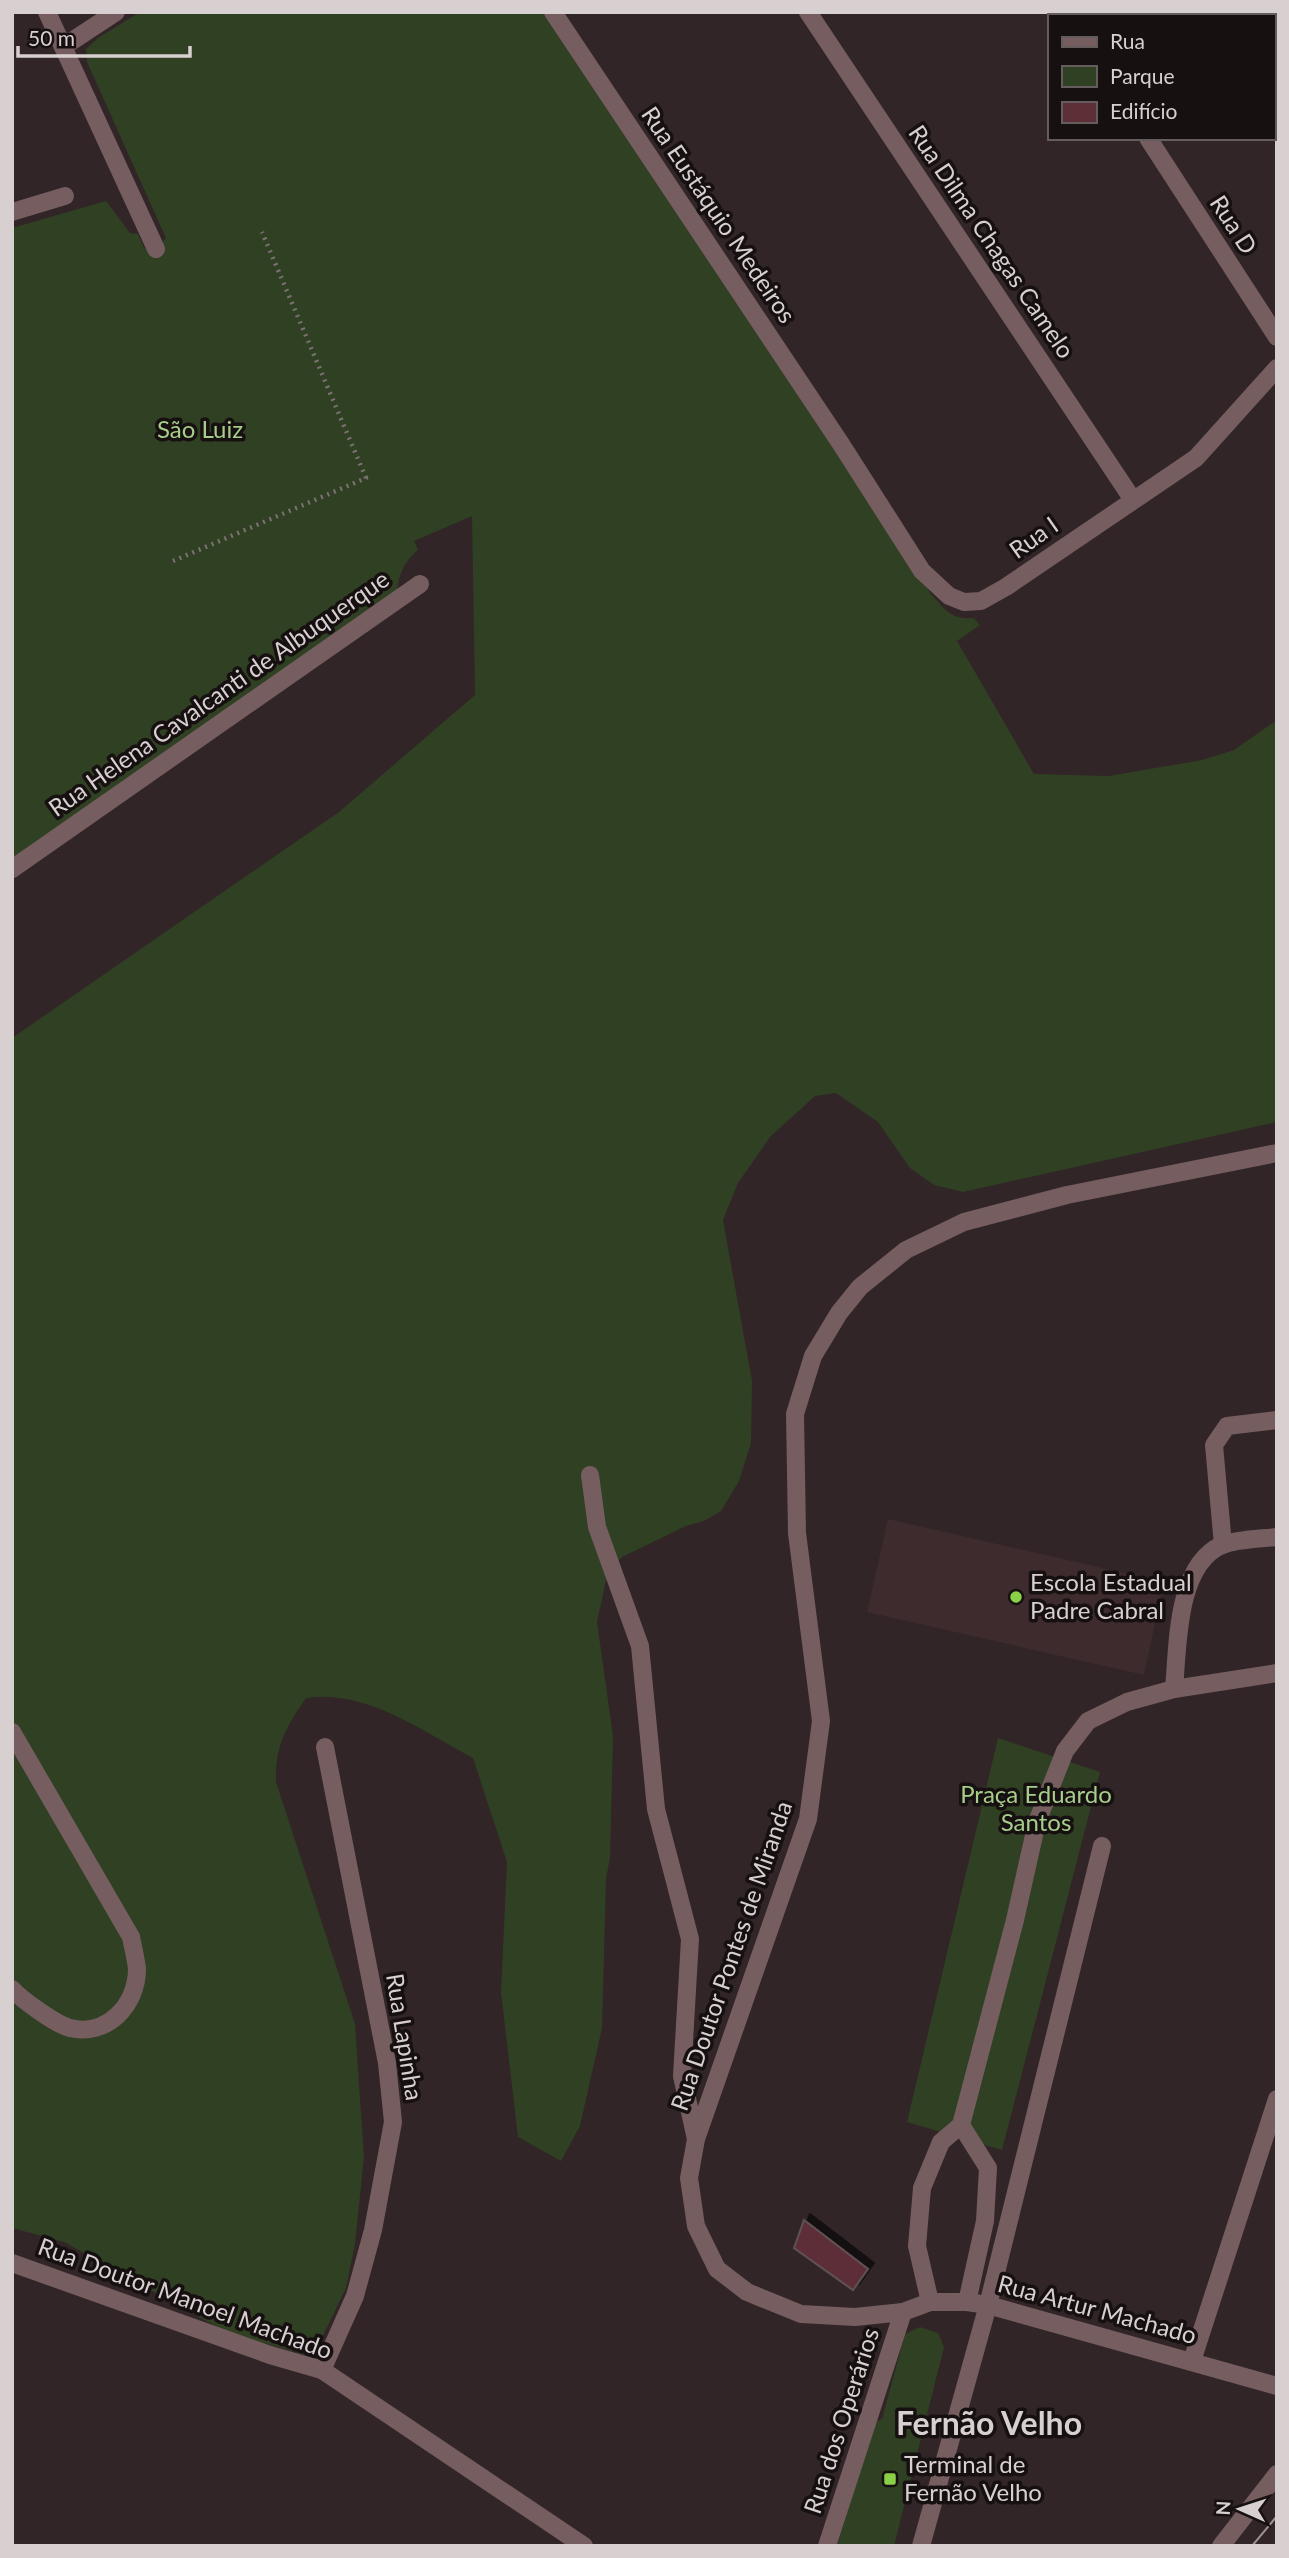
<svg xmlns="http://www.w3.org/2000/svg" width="1289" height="2558" font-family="Lato,sans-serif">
<defs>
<filter id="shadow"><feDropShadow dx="6" dy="-6" stdDeviation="0" flood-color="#0009"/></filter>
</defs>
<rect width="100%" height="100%" fill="#312527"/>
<!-- built -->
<polygon fill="#3e2b2d" points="888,1519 1164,1582 1144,1675 867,1612"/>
<!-- green -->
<g fill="#304023">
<path d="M140,12h405l386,582c15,16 19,26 43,24l6,7 -23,16 77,133 75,2 93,-16 32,-10 43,-30v402l-314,70 -29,-7 -24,-17 -32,-46 -42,-29 -21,3 -45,41 -32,46 -15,37 29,161 -1,62 -12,38 -18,30 -17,10 -18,5 -64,31 -14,14 -11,51 16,114 -3,122 -4,20 -4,150 -22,98 -19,35 -43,-24 -17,-145 6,-130 -34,-104c-51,-27 -107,-69 -167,-60 -20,29 -31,48 -30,84l79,242 9,133 -9,87 -9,44 -26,54 -14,13 -78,-22 -164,-91 -52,-14v-1190l327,-226 136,-117 -3,-179 -58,25 4,9c-14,12 -18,22 -21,40l-385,270v-632l94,-27 24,32 8,1 6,14 12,1 10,-11 -79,-176 -1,-13 12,-11z"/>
<polygon points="998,1738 1100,1772 1002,2150 907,2122"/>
<polygon points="920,2327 938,2333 944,2347 894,2546 837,2546 875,2422 882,2419 905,2334"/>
</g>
<!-- building -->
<polygon fill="#5d2f37" stroke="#5f5153" stroke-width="2" filter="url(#shadow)" points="804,2220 868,2269 853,2290 794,2248"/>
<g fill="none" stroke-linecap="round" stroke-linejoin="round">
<!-- path -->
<polyline stroke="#7b7072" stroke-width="4.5" stroke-dasharray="2 5" stroke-linecap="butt" points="173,561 366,478 262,232"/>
<!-- minor -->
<g stroke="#755d60" stroke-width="18">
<polyline points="47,12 156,249"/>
<polyline points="553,12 841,444 922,571 949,596 964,602 981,601 1006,587 1196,458 1277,368"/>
<polyline points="808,12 1133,500"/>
<polyline points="1067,12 1069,16"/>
<polyline points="63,47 116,12"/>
<polyline points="1148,138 1277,337"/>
<polyline points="12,212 65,196"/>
<polyline points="12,869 420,584"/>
<polyline points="1277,1153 1067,1195 964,1222 906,1250 860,1287 839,1313 813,1356 795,1414 797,1533 821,1721 808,1819 696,2139 689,2178 696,2226 717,2269 747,2292 801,2314 855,2317 903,2312 930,2302 967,2302 988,2305 1277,2386"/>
<polyline points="590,1475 597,1527 640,1646 656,1809 690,1939 682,2076 696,2139"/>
<polyline points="1223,1545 1214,1445 1227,1426 1277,1420"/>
<path d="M1174,1689c4,-43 2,-124 48,-144 16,-6 38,-6 55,-8"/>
<path d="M12,1732l119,205c2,10 5,22 6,32 0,36 -30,68 -67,59 -13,-3 -48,-28 -58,-39"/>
<polyline points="961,2125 988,2168 985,2221 967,2302"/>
<polyline points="12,2263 270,2355 322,2370 584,2546"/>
<polyline points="930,2302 917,2246 922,2188 941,2142 961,2125 1015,1920 1037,1822 1065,1751 1088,1721 1127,1702 1174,1689 1277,1673"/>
<polyline points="1192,2361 1277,2099"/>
<polyline points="322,2370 355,2296 373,2230 393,2122 387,2063 325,1747"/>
<polyline points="827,2546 903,2312"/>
<polyline points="921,2546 988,2305 1102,1846"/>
<polyline points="1221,2546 1277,2474"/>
</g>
<!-- tram -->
<polyline stroke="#9d9395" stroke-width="2" points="1252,2546 1277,2516"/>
</g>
<!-- markers -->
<g fill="#8bce47" stroke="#161011" stroke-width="2.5">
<circle cx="1016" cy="1597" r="7"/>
<rect x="883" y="2472" width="14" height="14" rx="3.5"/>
</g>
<g text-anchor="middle" stroke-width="7" stroke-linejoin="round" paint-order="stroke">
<!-- street labels -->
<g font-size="24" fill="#d8cfd0" stroke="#161011">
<text transform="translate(718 215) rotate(56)" y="8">Rua Eustáquio Medeiros</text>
<text transform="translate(1233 225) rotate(57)" y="8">Rua D</text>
<text transform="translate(991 242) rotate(56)" y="8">Rua Dilma Chagas Camelo</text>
<text transform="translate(1034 538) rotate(-35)" y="8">Rua I</text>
<text transform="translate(219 694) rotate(-35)" y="8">Rua Helena Cavalcanti de Albuquerque</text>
<text transform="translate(732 1956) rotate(-71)" y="8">Rua Doutor Pontes de Miranda</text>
<text transform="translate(404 2037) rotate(81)" y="8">Rua Lapinha</text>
<text transform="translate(185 2299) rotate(20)" y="8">Rua Doutor Manoel Machado</text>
<text transform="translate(1097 2310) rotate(15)" y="8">Rua Artur Machado</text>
<text transform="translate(842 2421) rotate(-72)" y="8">Rua dos Operários</text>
</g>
<!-- park labels -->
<g font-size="24" fill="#a7cd8a" stroke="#161011">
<text x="200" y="438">São Luiz</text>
<text x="1036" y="1803">Praça Eduardo<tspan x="1036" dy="28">Santos</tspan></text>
</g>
<!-- poi labels -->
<g font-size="24" fill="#d8cfd0" stroke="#161011" text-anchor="start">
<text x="1030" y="1591">Escola Estadual<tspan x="1030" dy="28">Padre Cabral</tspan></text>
<text x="904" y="2473">Terminal de<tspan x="904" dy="28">Fernão Velho</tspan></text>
</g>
<!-- district labels -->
<g font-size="32" font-weight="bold" fill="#d8cfd0" stroke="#161011">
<text x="989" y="2435">Fernão Velho</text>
</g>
</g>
<!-- border -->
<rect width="1289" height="2558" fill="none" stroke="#d8cfd0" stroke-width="28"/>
<!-- legend -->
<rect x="1048" y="14" width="228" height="126" fill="#161011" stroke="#645c5d" stroke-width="2"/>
<rect x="1062" y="37" width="35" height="10" fill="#755d60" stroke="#645c5d" stroke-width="2"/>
<text x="1110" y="49" font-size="21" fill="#d8cfd0">Rua</text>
<rect x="1062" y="66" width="35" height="21" fill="#304023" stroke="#645c5d" stroke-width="2"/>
<text x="1110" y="84" font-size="21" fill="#d8cfd0">Parque</text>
<rect x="1062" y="102" width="35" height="21" fill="#5d2f37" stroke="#645c5d" stroke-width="2"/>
<text x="1110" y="119" font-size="21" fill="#d8cfd0">Edifício</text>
<!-- north arrow -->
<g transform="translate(1240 2509) rotate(273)" stroke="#161011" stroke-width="5" paint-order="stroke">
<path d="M0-5L12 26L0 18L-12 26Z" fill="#d8cfd0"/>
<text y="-10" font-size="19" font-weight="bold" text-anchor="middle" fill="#d8cfd0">N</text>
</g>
<!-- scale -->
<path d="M18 46v10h172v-10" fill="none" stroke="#d8cfd0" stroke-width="3.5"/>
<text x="28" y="46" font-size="21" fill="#d8cfd0" stroke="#161011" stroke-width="5" paint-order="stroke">50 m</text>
</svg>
